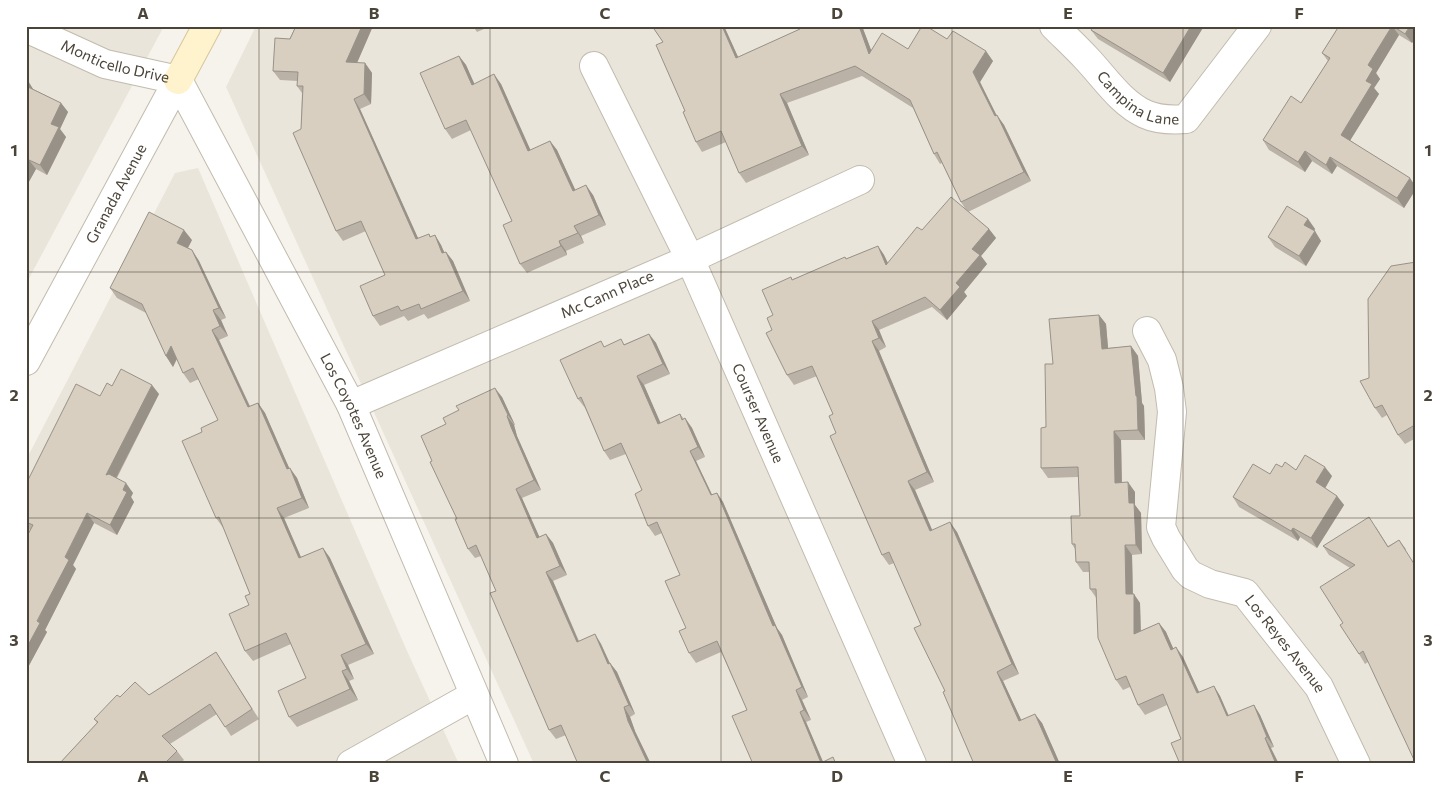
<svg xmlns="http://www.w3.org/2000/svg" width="1442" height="790" font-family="Commissioner,sans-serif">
<rect width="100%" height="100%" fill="#f6f3ec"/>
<!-- residential -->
<g fill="#eae5da">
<polygon points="26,26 164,26 26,284"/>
<polygon points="256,26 1416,26 1416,764 534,764 226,87"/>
<polygon points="198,168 407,651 459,764 26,764 26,460 175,173"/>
</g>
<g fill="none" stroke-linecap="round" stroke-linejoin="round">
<defs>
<g id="street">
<path id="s1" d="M1054,26c11,11 23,22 33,33 18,19 34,44 58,55 13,6 28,6 41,5l71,-93"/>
<path id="s2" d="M26,28l79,36 73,16"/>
<path id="s3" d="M594,66l96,193 222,505"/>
<path id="s4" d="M178,80l173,325 153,359"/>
<path id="s5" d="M1147,331l15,29 7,28 3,24 -11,115 5,11 19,31 6,6 19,9 35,9 74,94 37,77"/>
<path id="s6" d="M26,361l152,-281"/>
<path id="s7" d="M351,405l339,-146 170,-79"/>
<polyline points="351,764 474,695"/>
</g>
<polyline id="secondary" points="178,80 207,26"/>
</defs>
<!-- street casing -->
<use href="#street" stroke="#c2bbae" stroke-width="30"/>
<!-- secondary casing -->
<use href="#secondary" stroke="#d6c79b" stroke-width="30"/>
<!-- street -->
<use href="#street" stroke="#fff" stroke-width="28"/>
<!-- secondary -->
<use href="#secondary" stroke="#fff3cd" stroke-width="28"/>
</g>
<!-- wall -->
<g fill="#bab2a6">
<polygon points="296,26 373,26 357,63 365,63 372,73 371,104 360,109 418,239 429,234 431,237 435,235 441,245 444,252 446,252 453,261 470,301 428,319 424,314 408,321 404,316 380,326 373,316 385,275 366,231 343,241 336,231 301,129 302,93 297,86 298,81 280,80 273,71"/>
<polygon points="473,26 491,26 477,32"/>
<polygon points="652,26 724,26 738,57 800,29 799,26 862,26 871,50 908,49 947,39 993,61 980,82 996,115 1004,125 1031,181 968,212 989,229 996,238 981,256 987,264 964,292 967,296 947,320 932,307 879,330 886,347 879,351 934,482 915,490 932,530 957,532 1019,674 1003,681 1021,720 1042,723 1060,764 974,764 945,691 921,625 894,563 889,565 882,555 836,433 833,414 817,376 794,385 787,375 772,330 773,315 793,279 846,259 878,246 884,255 888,263 922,230 966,210 961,202 942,163 940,164 934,154 913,108 862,76 787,103 809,155 746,183 739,173 726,142 702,152 696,142 663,42"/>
<polygon points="1090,26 1204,26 1170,82 1098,39 1091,30 1092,29"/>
<polygon points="1339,26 1416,26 1416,37 1412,43 1399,35 1376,73 1380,79 1374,88 1379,94 1350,140 1416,187 1416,189 1404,208 1337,166 1332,174 1312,161 1305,172 1269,150 1263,140 1301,103 1328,61 1322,53"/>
<polygon points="459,56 466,65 474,84 501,84 530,150 550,141 557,150 575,190 593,195 606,225 581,236 584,243 566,251 567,255 527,273 520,264 512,221 471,130 452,139 445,129"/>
<polygon points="26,79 33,89 61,103 68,112 60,129 66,137 47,175 36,169 26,187"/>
<polygon points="1308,219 1315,229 1314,231 1321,241 1306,266 1275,247 1268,237"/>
<polygon points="192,240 188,248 192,250 199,261 226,318 221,320 228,336 219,340 250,406 258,403 265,413 289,468 297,478 309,508 284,518 301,557 323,548 330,558 374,654 348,665 354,679 349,681 358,700 297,727 289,717 306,678 291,644 253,661 245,651 250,594 224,529 216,518 202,432 218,420 199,379 190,383 183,373 177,359 173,367 166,356 146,313 117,298 110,288"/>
<polygon points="1416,262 1416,438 1405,444 1398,435 1387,415 1382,418 1375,408 1369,378"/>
<polygon points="1099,315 1106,324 1108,348 1131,346 1138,356 1142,403 1144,406 1145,440 1121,440 1122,483 1135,492 1135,505 1141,513 1142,554 1132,555 1133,594 1140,603 1141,631 1159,623 1166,632 1173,649 1183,657 1199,692 1214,686 1220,696 1229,716 1254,705 1260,715 1274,747 1271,748 1181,739 1167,705 1145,715 1138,705 1130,687 1123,690 1116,680 1097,599 1090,589 1089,572 1083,572 1076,562 1075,549 1072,544 1080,516 1078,477 1048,478 1041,468 1053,364"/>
<polygon points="649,334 656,343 670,374 644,385 660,423 680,414 684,419 685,418 692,428 705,457 696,461 712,495 717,493 723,502 777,628 782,635 808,697 802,700 811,720 806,722 823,762 838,764 753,764 747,710 721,652 696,663 689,653 680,575 662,533 655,536 648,526 642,490 626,454 610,460 604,451 585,408 578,399 605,347 625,344"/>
<polygon points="112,386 159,394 117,478 133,493 131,497 134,502 117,535 94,523 73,565 76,569 45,630 47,632 26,671 26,538 30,530 26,528 26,484 100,396"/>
<polygon points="502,397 515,425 514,425 517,436 541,490 522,498 539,537 546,534 553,543 567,575 553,581 579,641 595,634 601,644 610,663 617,672 635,714 630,717 635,731 566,735 556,739 549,730 496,591 481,556 475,558 468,549 457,519 432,461"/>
<polygon points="1282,467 1332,476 1325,488 1337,496 1344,505 1317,548 1300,537 1298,541 1239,507 1233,497"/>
<polygon points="1376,527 1388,546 1399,540 1406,549 1368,662 1365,664 1359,654 1343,623 1350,568 1329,555 1323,546"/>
<polygon points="216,652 259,719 231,736 217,714 170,744 177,751 184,760 180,764 59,764 97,723 94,719 120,697 149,695"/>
</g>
<!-- shaded-wall -->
<g fill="#979187">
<polygon points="362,26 373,26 353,72 346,62"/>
<polygon points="722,26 724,26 743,68 736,58"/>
<polygon points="859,26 862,26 876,63 869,54"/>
<polygon points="1191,26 1204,26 1170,82 1163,73"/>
<polygon points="1392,26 1399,35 1376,73 1380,79 1374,88 1379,94 1348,144 1341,135 1366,81 1368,65"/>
<polygon points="1410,26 1416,26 1416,37 1412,43 1405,34"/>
<polygon points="986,51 993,61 980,82 1002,126 995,116 973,72"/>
<polygon points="459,56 466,65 479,94 472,85"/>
<polygon points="365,63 372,73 371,104 364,94"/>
<polygon points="494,74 501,84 535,160 528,151"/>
<polygon points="27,79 33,89 31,95 26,88"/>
<polygon points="780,94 787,103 809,155 802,146"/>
<polygon points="354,99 360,109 423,249 416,239"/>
<polygon points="61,103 68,112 60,129 66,137 47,175 40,165 51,124"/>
<polygon points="997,115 1004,125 1031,181 1024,172"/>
<polygon points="550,141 557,150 580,200 573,191"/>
<polygon points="1305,151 1312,161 1305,172 1298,162"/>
<polygon points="1330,157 1337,166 1332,174 1326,165"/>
<polygon points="29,160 36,169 26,187 26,165"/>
<polygon points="1410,178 1416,187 1416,189 1404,208 1397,198"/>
<polygon points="586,185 593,195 606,225 599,215"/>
<polygon points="1308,219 1315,229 1311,235 1304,225"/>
<polygon points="574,226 581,236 584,243 578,233"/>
<polygon points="989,229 996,238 981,256 987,264 964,292 967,296 947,320 940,310 956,283 972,249"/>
<polygon points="184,230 192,240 185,253 177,243"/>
<polygon points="1315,231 1321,241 1306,266 1299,256"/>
<polygon points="435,235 441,245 449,263 442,253"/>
<polygon points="559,241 566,251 567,255 561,246"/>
<polygon points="878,246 884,255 893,274 886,265"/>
<polygon points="192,250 199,261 226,318 219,308"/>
<polygon points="446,252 453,261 470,301 463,291"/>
<polygon points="213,310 221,320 228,336 220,326"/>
<polygon points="1099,315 1106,324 1109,359 1102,349"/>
<polygon points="872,321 879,330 886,347 879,338"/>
<polygon points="212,330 219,340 255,418 248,407"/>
<polygon points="649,334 656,343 670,374 663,364"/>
<polygon points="872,341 879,351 934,482 927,472"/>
<polygon points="171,346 178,356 173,367 166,356"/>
<polygon points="1131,346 1138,356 1142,403 1144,406 1145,440 1138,430"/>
<polygon points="637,376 644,385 665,433 658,424"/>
<polygon points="152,385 159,394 113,484 106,475"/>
<polygon points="495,388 502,397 515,425 508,415"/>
<polygon points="258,403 265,413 294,479 287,469"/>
<polygon points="507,416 514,425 517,436 541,490 534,480 511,427"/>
<polygon points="685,418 692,428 705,457 698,447"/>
<polygon points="1114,431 1121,440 1122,493 1115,483"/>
<polygon points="690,451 696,461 717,505 711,495"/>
<polygon points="1325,467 1332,476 1323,492 1316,482"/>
<polygon points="290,468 297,478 309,508 302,498"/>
<polygon points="908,481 915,490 937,541 930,531"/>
<polygon points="1128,482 1135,492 1135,505 1141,513 1142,554 1136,545 1129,503"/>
<polygon points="126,483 133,493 131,497 134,502 117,535 110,525 123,490"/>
<polygon points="516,489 522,498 544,547 537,538"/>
<polygon points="717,493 723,502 777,628 782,635 808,697 802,687 773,626"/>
<polygon points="1337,496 1344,505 1317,548 1311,538"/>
<polygon points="277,508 284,518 306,569 299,558"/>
<polygon points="87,513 94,523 73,565 76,569 45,630 47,632 26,671 26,649 65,557"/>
<polygon points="950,522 957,532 1019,674 1012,664"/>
<polygon points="1293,528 1300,537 1298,541 1291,531"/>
<polygon points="546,534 553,543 567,575 560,566"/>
<polygon points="1125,545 1132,555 1133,604 1126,594"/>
<polygon points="323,548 330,558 374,654 366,644"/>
<polygon points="546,572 553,581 583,652 577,642"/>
<polygon points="1134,594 1140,603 1141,643 1134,634"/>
<polygon points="1159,623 1166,632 1178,659 1171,650"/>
<polygon points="595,634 601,644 614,673 608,664"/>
<polygon points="1176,647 1183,657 1204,703 1197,693"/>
<polygon points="341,655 348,665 354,679 347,669"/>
<polygon points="610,663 617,672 635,714 629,705"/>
<polygon points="342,671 349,681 358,700 350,689"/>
<polygon points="997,672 1003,681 1026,730 1019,721"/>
<polygon points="1214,686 1220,696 1233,726 1227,716"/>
<polygon points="796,690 802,700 811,720 804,710"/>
<polygon points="1254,705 1260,715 1274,747 1267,737"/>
<polygon points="624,707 630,717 635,731 651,764 648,764 628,721"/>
<polygon points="800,712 806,722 824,764 821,764"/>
<polygon points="1035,714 1042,723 1060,764 1057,764"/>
<polygon points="1265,738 1271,748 1279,764 1276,764"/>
</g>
<!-- building -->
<g fill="#d8cfc1" stroke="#979187">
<polygon points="296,26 362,26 346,62 365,63 364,94 354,99 416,239 429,234 430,237 435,235 442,253 446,252 463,291 421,309 419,304 401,311 398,306 373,316 360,286 385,275 361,221 336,231 293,133 301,129 303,86 297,86 298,72 273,71 275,38 290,39"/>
<polygon points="652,26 722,26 736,58 800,29 799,26 859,26 869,54 882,33 908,49 922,26 926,26 947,39 953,31 986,51 973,72 995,116 997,115 1024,172 961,202 937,152 934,154 910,100 855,66 780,94 802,146 739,173 721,131 696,142 683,112 685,111 656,45 663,42"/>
<polygon points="1092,26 1191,26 1163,73 1091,30 1093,27"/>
<polygon points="1339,26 1392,26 1368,65 1373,69 1366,81 1372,84 1341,135 1410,178 1397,198 1330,157 1326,165 1305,151 1298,162 1263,140 1291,96 1301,103 1330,58 1322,53"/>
<polygon points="1393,26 1410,26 1405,34"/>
<polygon points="459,56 472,85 494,74 528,151 550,141 573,191 586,185 599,215 574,226 578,233 559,241 561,246 520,264 503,225 512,221 466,120 445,129 420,73"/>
<polygon points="26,86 61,103 51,124 59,127 40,165 29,160 26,165"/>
<polygon points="951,197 989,229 972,249 980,255 956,283 960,287 940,310 925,297 872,321 879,338 872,341 927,472 908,481 930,531 950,522 1012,664 997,672 1019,721 1035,714 1057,764 974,764 943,692 945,691 914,628 921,625 889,552 882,555 830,436 836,433 829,416 833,414 812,366 787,375 766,333 772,330 767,318 773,315 762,290 791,277 792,280 845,257 846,259 878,246 886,265 917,227 922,230"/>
<polygon points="1287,206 1308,219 1304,225 1315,231 1299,256 1268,237"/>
<polygon points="149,212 184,230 177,243 192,250 219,308 213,310 220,326 212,330 248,407 258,403 287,469 290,468 302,498 277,508 299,558 323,548 366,644 341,655 347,669 342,671 350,689 289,717 278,691 306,678 286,633 245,651 229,614 249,605 245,596 250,594 219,517 216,518 182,441 202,432 201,428 218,420 193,368 183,373 171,346 166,356 142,304 110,288"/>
<polygon points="1416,262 1416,431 1413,426 1398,435 1382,405 1375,408 1360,381 1369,378 1368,299 1391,266"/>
<polygon points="1099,315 1102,349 1131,346 1136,396 1137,396 1138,430 1114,431 1115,483 1128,482 1129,503 1134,503 1136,545 1125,545 1126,594 1134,594 1134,634 1159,623 1171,650 1176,647 1197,693 1214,686 1227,716 1254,705 1267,737 1265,738 1276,764 1180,764 1171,743 1181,739 1163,694 1138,705 1126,676 1116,680 1098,638 1096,589 1090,589 1089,562 1076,562 1075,544 1072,544 1071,516 1080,516 1078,467 1041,468 1041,428 1046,427 1045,364 1053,364 1049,319"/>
<polygon points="649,334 663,364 637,376 658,424 680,414 682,420 685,418 698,447 690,451 711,495 717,493 773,626 775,625 802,687 796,690 804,710 800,712 821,763 833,757 836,764 753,764 732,716 747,710 717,641 689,653 679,631 686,628 665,581 680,575 657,522 648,526 635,494 642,490 621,443 604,451 581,397 578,399 560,360 601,341 604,347 621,339 624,345"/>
<polygon points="121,369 152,385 106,475 109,474 126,483 123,490 127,492 110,525 87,513 65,557 69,560 37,621 40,623 26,649 26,538 33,525 26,522 26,484 76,384 100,396 107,383 112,386"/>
<polygon points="495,388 508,415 507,416 511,427 534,480 516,489 537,538 546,534 560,566 546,572 577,642 595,634 608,664 610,663 629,705 624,707 628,721 648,764 578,764 561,725 549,730 490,593 496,591 476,545 468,549 455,519 457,519 430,462 432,461 421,436 446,424 443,418 459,410 456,406"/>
<polygon points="1305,455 1325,467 1316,482 1337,496 1311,538 1293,528 1291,531 1233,497 1253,464 1270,474 1276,464 1282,467 1285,462 1296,470"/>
<polygon points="1369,517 1388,547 1399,540 1416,567 1416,764 1363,651 1359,654 1340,625 1343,623 1320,587 1355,565 1323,546"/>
<polygon points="216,652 252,709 225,727 210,704 162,736 177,751 164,764 59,764 98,722 94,719 117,695 120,697 135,682 149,695"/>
</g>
<!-- grid -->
<path fill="none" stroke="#4b4439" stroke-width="1" stroke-opacity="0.55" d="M259,26v738M490,26v738M721,26v738M952,26v738M1183,26v738M26,272h1390M26,518h1390"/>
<g text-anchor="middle" stroke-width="4" stroke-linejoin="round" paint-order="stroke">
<!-- street labels -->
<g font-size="15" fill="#4b4439" stroke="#fff">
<text dy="5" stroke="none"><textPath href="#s2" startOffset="96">Monticello Drive</textPath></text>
<text dy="5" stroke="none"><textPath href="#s1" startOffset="114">Campina Lane</textPath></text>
<text dy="5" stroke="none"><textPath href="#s6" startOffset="190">Granada Avenue</textPath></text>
<text dy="5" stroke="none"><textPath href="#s7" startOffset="279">Mc Cann Place</textPath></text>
<text dy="5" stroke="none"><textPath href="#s3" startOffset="384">Courser Avenue</textPath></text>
<text dy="5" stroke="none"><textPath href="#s4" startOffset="379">Los Coyotes Avenue</textPath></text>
<text dy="5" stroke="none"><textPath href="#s5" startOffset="380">Los Reyes Avenue</textPath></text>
</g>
</g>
<!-- border -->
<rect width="1442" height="790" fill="none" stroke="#ffffff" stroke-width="55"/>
<rect x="28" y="28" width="1386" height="734" fill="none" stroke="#4b4439" stroke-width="2"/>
<g font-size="16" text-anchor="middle" font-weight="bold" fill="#4b4439">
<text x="143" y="19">A</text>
<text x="374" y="19">B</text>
<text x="605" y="19">C</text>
<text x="837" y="19">D</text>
<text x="1068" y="19">E</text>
<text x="1299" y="19">F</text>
<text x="14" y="156">1</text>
<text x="1428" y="156">1</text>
<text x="14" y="401">2</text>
<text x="1428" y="401">2</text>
<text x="14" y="646">3</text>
<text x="1428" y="646">3</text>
<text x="143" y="782">A</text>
<text x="374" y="782">B</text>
<text x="605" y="782">C</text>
<text x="837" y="782">D</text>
<text x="1068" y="782">E</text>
<text x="1299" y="782">F</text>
</g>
</svg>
